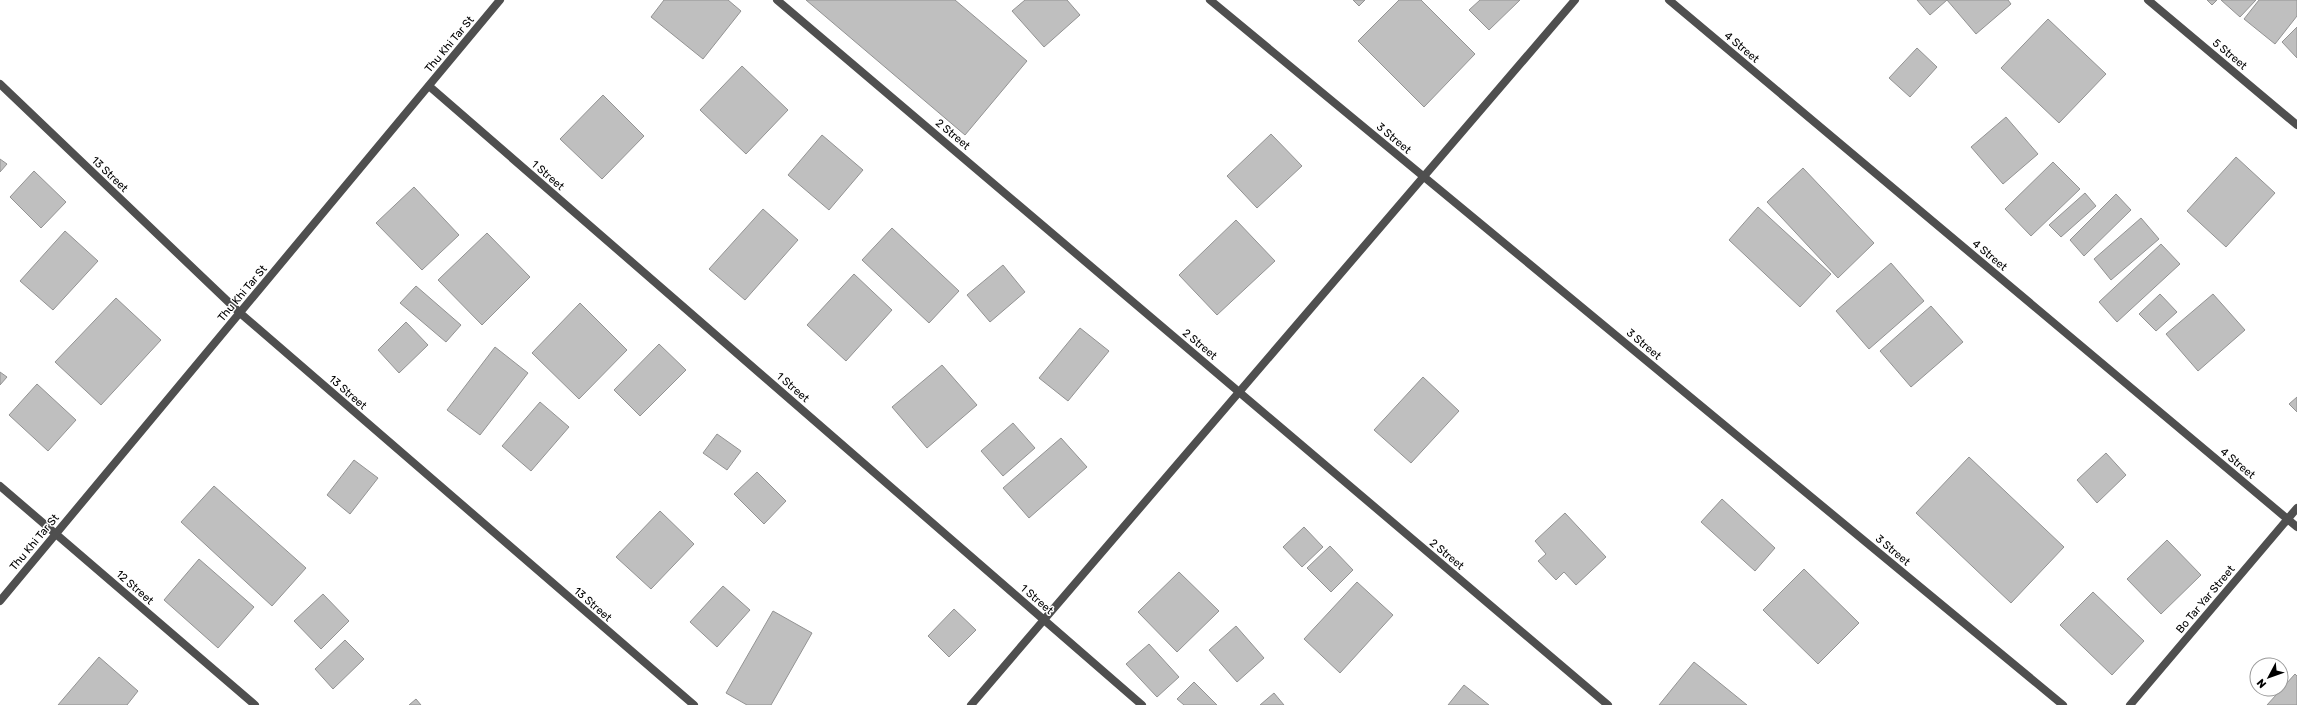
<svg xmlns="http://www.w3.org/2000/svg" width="2297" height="705" font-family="Rubik,sans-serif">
<rect width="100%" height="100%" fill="#fff"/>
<!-- building -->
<g fill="#bfbfbf" stroke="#939393">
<polygon points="664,0 728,0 741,11 703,59 651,17"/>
<polygon points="806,0 955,0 1027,61 965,135"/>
<polygon points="1025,0 1067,0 1080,15 1044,47 1012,11"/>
<polygon points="1353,0 1365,0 1359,6"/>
<polygon points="1399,0 1421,0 1475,54 1424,107 1358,41"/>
<polygon points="1480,0 1520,0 1489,30 1469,10"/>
<polygon points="1917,0 1947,0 1930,15"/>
<polygon points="1947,0 2008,0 2011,4 1976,34"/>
<polygon points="2207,0 2217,0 2212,5"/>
<polygon points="2221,0 2256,0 2240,17"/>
<polygon points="2259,0 2297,0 2297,16 2275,44 2244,19"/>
<polygon points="2048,19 2106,74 2059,123 2001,68"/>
<polygon points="2297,27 2297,58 2282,42"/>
<polygon points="1917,48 1937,67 1910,97 1889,78"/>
<polygon points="742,66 788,110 746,154 700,110"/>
<polygon points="603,95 644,136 602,179 560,139"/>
<polygon points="2006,117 2038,154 2003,184 1971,147"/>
<polygon points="1271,134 1302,166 1257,208 1227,176"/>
<polygon points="822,135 863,170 829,210 788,175"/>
<polygon points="2236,157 2275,193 2226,247 2187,211"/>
<polygon points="0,159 7,164 0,172"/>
<polygon points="2053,162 2080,189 2031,236 2005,209"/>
<polygon points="1803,168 1874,243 1838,278 1767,202"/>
<polygon points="34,171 66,202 41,228 10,197"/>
<polygon points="414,187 459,235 422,270 376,223"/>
<polygon points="2085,193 2096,206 2061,237 2049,225"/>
<polygon points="2116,194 2131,210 2084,256 2070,240"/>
<polygon points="1758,207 1831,274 1800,307 1729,240"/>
<polygon points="763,209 798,240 745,300 709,269"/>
<polygon points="2141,218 2159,239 2111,280 2094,259"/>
<polygon points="1236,220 1275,261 1217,315 1179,275"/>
<polygon points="892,228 959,291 929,323 862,260"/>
<polygon points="65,231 98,261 53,310 20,281"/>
<polygon points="487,233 530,277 482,325 438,280"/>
<polygon points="2161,244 2180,264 2117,322 2099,302"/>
<polygon points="1891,263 1924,301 1869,349 1836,311"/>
<polygon points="1003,265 1025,292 990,322 967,295"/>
<polygon points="854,274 892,310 846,361 807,325"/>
<polygon points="416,286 461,325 446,342 400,303"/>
<polygon points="2160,294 2177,312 2156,331 2139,314"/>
<polygon points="2213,294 2245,330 2198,371 2166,334"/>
<polygon points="116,298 161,340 101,405 55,362"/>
<polygon points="580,303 627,350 579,399 532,353"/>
<polygon points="1931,306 1963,342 1911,387 1880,351"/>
<polygon points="406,322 428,345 399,373 378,350"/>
<polygon points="1080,328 1109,351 1068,401 1039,378"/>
<polygon points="659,344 686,370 640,416 614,390"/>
<polygon points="495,347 528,373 480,435 447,410"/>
<polygon points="942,365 977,405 927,448 892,407"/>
<polygon points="0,372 7,377 0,385"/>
<polygon points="1423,377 1459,411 1411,463 1374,430"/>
<polygon points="37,384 76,420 48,451 9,415"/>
<polygon points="2297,397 2297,412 2289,404"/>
<polygon points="540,402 569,427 531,471 502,446"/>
<polygon points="1013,423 1035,448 1003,476 981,451"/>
<polygon points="717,434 741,451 727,470 703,453"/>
<polygon points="1061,438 1087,467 1029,518 1003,488"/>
<polygon points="2106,453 2126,475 2097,503 2077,480"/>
<polygon points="1969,457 2064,547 2011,603 1916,513"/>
<polygon points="354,460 378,478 350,514 327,495"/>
<polygon points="757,472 786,501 764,524 734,494"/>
<polygon points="214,486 306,568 272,606 181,522"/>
<polygon points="1722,499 1775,548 1755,571 1701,522"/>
<polygon points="660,511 694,544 651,589 616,557"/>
<polygon points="1565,513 1606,557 1576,585 1564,572 1556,580 1538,561 1546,554 1535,541"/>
<polygon points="1304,527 1323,547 1302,567 1283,547"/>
<polygon points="2167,540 2201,575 2161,614 2127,579"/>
<polygon points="1330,546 1353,570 1331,592 1307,568"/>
<polygon points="199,559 254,607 218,648 164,600"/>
<polygon points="1804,569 1859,623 1818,664 1763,610"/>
<polygon points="1179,572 1219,611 1177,652 1138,612"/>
<polygon points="1357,582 1393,615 1340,673 1304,639"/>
<polygon points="723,586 750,610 717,647 690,622"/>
<polygon points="2093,592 2144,641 2112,675 2060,625"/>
<polygon points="323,594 349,621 321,649 294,621"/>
<polygon points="954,609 976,630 949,657 928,636"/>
<polygon points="773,611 812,633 771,705 747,705 726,693"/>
<polygon points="1236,626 1264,658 1237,682 1209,650"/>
<polygon points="345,640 364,659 333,689 315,669"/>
<polygon points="1149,644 1179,677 1157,697 1126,664"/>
<polygon points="99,657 138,691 127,705 58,705"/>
<polygon points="1694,662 1747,705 1659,705"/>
<polygon points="2295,674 2297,676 2297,705 2267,705"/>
<polygon points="1194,682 1217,705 1184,705 1177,699"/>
<polygon points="1464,685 1489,705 1448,705"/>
<polygon points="1274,693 1284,705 1260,705"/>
<polygon points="416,699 421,705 409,705"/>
</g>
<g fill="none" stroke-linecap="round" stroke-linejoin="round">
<!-- minor -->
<g stroke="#4f4f4f" stroke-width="8">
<polyline points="777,0 1608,705"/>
<polyline points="1210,0 2063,705"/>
<polyline points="1669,0 2297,527"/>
<polyline points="2148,0 2297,125"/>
<polyline points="0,84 240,313 694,705"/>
<polyline points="429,86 1142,705"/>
<polyline points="0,486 255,705"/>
<polyline points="971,705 1575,0"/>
<polyline points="2130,705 2297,508"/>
</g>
<!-- tertiary -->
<polyline stroke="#4f4f4f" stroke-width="8" points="0,601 500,0"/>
</g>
<g text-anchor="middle" stroke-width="3" stroke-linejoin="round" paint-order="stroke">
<!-- street labels -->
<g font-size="11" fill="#000" stroke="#fff">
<text transform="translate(449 44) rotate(-50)" y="4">Thu Khi Tar St</text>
<text transform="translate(1742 47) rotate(40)" y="4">4 Street</text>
<text transform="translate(2230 54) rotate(40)" y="4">5 Street</text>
<text transform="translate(953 134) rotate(40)" y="4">2 Street</text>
<text transform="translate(1394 138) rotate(40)" y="4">3 Street</text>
<text transform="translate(110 174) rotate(44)" y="4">13 Street</text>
<text transform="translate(548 175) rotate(41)" y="4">1 Street</text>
<text transform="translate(1990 255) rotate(40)" y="4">4 Street</text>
<text transform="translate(242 293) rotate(-50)" y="4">Thu Khi Tar St</text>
<text transform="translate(1200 344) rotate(40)" y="4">2 Street</text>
<text transform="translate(1644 344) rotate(40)" y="4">3 Street</text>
<text transform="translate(793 387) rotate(41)" y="4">1 Street</text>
<text transform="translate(348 392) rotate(41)" y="4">13 Street</text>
<text transform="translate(2238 463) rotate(40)" y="4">4 Street</text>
<text transform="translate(34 542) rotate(-50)" y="4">Thu Khi Tar St</text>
<text transform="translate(1893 550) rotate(40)" y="4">3 Street</text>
<text transform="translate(1447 554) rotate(40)" y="4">2 Street</text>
<text transform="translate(135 587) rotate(41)" y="4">12 Street</text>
<text transform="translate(1037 599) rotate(41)" y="4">1 Street</text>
<text transform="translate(2205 599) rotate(-50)" y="4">Bo Tar Yar Street</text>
<text transform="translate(593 604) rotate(41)" y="4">13 Street</text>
</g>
</g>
<!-- north arrow -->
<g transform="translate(2269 677) rotate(229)"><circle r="19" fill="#ffffff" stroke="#999999"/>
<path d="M0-3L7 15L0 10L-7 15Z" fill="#000000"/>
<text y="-6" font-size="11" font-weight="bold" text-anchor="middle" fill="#000000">N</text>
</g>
</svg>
